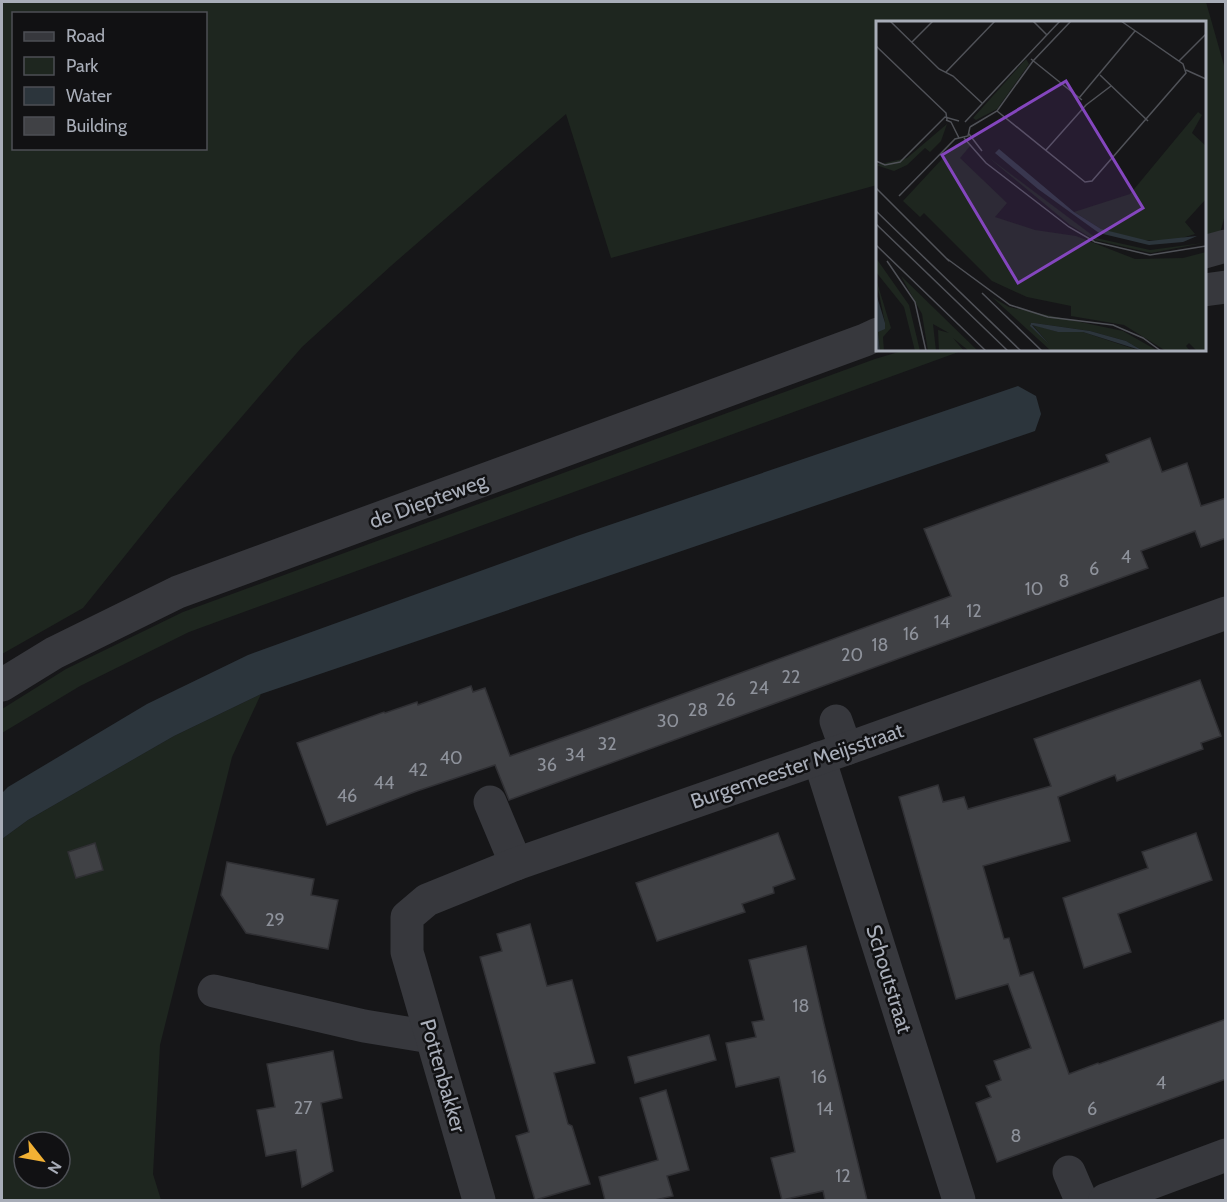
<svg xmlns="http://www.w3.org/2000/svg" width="1227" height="1202" font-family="Cabin,sans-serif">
<rect width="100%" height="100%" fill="#161618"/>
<!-- green -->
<g fill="#1e261f" fill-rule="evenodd">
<path d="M2,2h1204l19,67 1,142 -6,22 -15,6 -1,-217h-326l-1,163 -266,73 -45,-144 -174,151 -90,82 -133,154 -86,107 -81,46zM14,14h192v134h-192z"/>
<polygon points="905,350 964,350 189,632 80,686 2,733 2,709 66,669 183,612 875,359"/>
<path d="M261,694l-29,63 -72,288 -7,129 8,26h-159v-361l26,-19 146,-84zM24,1142h36v36h-36z"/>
</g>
<!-- water -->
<polygon fill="#2c353c" points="1018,386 1036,396 1041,414 1035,431 261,694 174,736 28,820 2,839 2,793 8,787 147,704 248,655 577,536"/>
<!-- building -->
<g fill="#404145" stroke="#303034" stroke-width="1.5">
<polygon points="1150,438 1162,472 1187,463 1201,506 1226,498 1226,538 1201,547 1195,531 1141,551 1148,568 509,800 495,765 417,791 327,825 297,743 384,712 385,713 417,702 418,705 471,686 473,692 485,688 510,756 587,729 951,596 924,529 1109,462 1106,455"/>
<polygon points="1200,680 1221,736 1201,743 1203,749 1117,781 1115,775 1058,797 1070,841 983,866 1004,939 1009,938 1020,976 1033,972 1069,1074 1098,1063 1099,1064 1226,1019 1226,1079 997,1162 976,1103 991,1097 986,1086 1001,1080 994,1061 1031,1048 1008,984 956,999 899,797 938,785 943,802 964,797 968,809 1051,786 1034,739"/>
<polygon points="778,833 795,879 773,887 774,893 742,904 745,912 657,941 636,883"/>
<polygon points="1196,833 1212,880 1118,914 1131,952 1084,968 1063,898 1148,868 1142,852"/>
<polygon points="95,843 103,870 76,878 68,852"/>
<polygon points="227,862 314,879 311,895 338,900 328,949 246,933 221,895"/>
<polygon points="530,924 547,986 572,980 595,1063 554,1073 568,1124 572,1126 590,1184 535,1200 516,1136 529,1132 480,957 502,951 497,934"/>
<polygon points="806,946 824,1024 867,1200 825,1200 823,1191 782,1200 771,1158 795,1152 779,1077 736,1087 726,1043 756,1037 752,1022 764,1020 749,960"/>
<polygon points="709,1035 716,1060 635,1083 628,1057"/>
<polygon points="333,1051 342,1098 321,1103 333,1171 302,1187 296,1150 266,1156 257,1110 275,1107 267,1064"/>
<polygon points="666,1090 689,1170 667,1176 673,1196 655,1200 605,1200 599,1177 658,1160 640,1098"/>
</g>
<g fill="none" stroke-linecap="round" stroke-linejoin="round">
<!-- minor -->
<g stroke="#37383d" stroke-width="33">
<polyline points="1204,252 1226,246"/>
<polyline points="1204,290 1226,287"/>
<polyline points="2,685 54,653 178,592 865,340 878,334"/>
<polyline points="836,721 846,749"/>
<polyline points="819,758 959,1200"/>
<polyline points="490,802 516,864"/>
<polyline points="214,991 364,1026 431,1037"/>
<polyline points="1069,1172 1081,1200"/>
<polyline points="479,1200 407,952 407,917 427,900 516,864 846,749 1226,613"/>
<polyline points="1105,1200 1226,1155"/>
</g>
</g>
<g text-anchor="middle" stroke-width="5" stroke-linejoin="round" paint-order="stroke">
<!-- number labels -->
<g font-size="18" fill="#8e929b">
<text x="1126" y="563">4</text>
<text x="1094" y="575">6</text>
<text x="1064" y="587">8</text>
<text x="1034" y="595">10</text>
<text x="974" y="617">12</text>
<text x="942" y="628">14</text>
<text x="911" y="640">16</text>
<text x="880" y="651">18</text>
<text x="852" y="661">20</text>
<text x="791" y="683">22</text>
<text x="759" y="694">24</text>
<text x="726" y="706">26</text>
<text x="698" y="716">28</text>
<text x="668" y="727">30</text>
<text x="607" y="750">32</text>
<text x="575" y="761">34</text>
<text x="451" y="764">40</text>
<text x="547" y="771">36</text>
<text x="418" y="776">42</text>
<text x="384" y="789">44</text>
<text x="347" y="802">46</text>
<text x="275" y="926">29</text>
<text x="801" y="1012">18</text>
<text x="819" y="1083">16</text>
<text x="1161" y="1089">4</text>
<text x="303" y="1114">27</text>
<text x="825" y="1115">14</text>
<text x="1092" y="1115">6</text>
<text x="1016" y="1142">8</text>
<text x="843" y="1182">12</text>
</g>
<!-- street labels -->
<g font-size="21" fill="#a8adb8" stroke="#111113">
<text transform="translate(428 501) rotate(-20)" y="7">de Diepteweg</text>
<text transform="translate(797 766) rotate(-19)" y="7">Burgemeester Meijsstraat</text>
<text transform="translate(889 979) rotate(73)" y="7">Schoutstraat</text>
<text transform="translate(443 1076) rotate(74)" y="7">Pottenbakker</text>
</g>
</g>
<!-- overview -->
<g transform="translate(876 21)">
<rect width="330" height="330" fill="#161618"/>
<path d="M150,38l3,5 -32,45 -21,11 -3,-2zM322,91l4,3 -10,18 14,13v53l-21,23 10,12 -23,7 -34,-1 -37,-11 -27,-17 56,-18zM71,103l-6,17 -11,11 -5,-4 -18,17 -13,6 -18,-6 31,-7zM91,121l4,3 -11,13 47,45 -12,14 40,13 41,6 59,23 48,-1 23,-6v99h-9l-8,-8 -3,3 4,5h-24l-42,-26 -53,-9v-10l-44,-9 -35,-16 -68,-68 -4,4 -17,-16 53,-57zM112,136l108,81 54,12 53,-7 -52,10 -56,-13 -25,-15zM0,237l33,47 11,46h-5l-11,-44 -28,-35zM25,255l77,75h-9l-16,-13 11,13h-25l-1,-21 11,3 -16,-9 3,27h-8l-6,-37zM0,258l15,49 -8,9 1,14h-4l-2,-20 7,-8zM116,276l17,10 114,24 35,20h-15l-17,-10 -36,-10 -56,-8 -4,1 19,20 -17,-20 26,8h25l57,19 -90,-1z" fill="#1e261f"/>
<path d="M123,128l75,63 27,17 48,12 48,-5 -14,6 -34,3 -50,-12 -61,-44 -43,-36zM0,272l9,30v6l-7,3 2,19h-4zM158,302l56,8 36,10 17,10 -60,-19h-25l-26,-7 17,19 -19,-18 1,-3z" fill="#2c353c"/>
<path fill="none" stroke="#505258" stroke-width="1.5" d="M14,0l49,48 14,7 29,27M157,0l14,14M36,21l21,-21M0,25l70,67 1,7M155,38l51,41M303,40l27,-27M310,49l20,9M70,51l49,-51M224,54l48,46M203,77l56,-67M121,90l88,71 7,-1 94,-108 -3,-9 -62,-43M70,99l5,2 8,16M89,101l95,-101M94,106l27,-16 36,-50 38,-40M93,113l13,17M88,117l22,25 83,64 26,15 55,13 56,-9M170,129l40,-45 25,-19M0,140l9,4 15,-3 45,-45 14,4M0,167l73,73M23,175l56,-57 13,-3 2,-9M0,190l145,140M0,203l132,127M0,224l110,106M70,237l64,47 38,12 65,8 30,13 18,13M11,240l28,41 11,49M106,272l60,58"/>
<path fill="#8446be" fill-opacity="0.15" stroke="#8446be" stroke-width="3" d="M190,60l77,127 -125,75 -76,-128z"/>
<rect width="330" height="330" fill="none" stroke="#a8adb8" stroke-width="3"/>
</g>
<!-- border -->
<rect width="1227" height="1202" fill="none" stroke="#a8adb8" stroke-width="6"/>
<!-- legend -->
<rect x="12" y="12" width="195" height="138" fill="#111113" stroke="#4d4f55" stroke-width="1.5"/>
<rect x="24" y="32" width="30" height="9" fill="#37383d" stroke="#4d4f55" stroke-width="1.5"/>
<text x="66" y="42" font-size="18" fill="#a8adb8">Road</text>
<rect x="24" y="57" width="30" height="18" fill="#1e261f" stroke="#4d4f55" stroke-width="1.5"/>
<text x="66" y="72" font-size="18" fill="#a8adb8">Park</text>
<rect x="24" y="87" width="30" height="18" fill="#2c353c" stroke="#4d4f55" stroke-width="1.5"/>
<text x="66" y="102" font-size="18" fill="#a8adb8">Water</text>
<rect x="24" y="117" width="30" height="18" fill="#404145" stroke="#4d4f55" stroke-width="1.5"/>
<text x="66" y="132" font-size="18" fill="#a8adb8">Building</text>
<!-- north arrow -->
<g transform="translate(42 1160) rotate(121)"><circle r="28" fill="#111113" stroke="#4d4f55" stroke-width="1.5"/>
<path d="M0-4.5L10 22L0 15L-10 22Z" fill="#f2b134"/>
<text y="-9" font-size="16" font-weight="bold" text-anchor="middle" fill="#a8adb8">N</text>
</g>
</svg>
